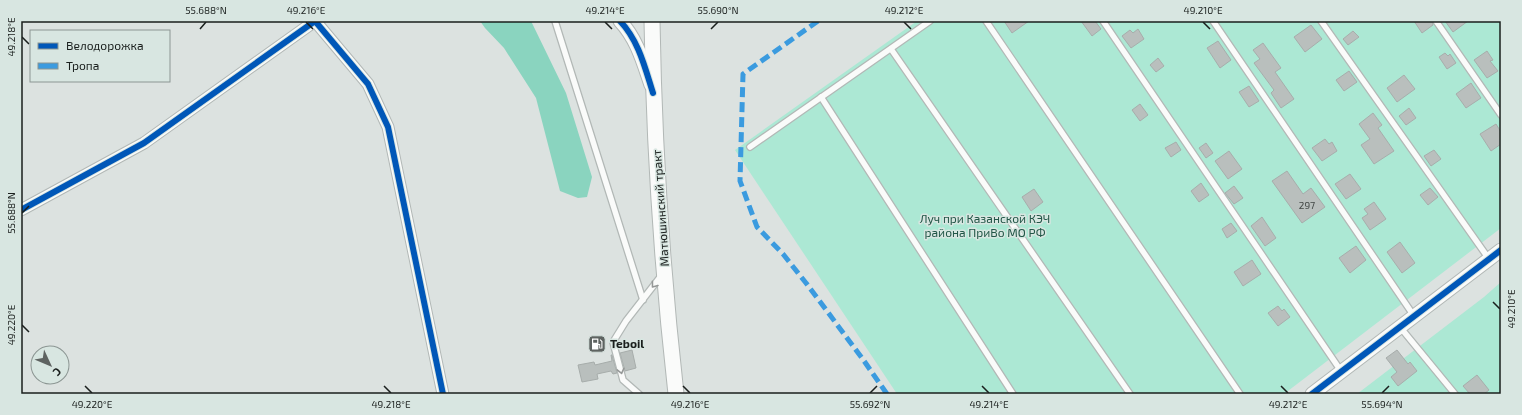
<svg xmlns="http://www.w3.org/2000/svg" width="1522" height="415" font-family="'Exo 2',sans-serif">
<rect width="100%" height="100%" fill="#dce2e0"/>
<!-- green -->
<g fill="#ace8d4">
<polygon points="917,21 1501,21 1501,228 1284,394 897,394 735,150"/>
<polygon points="1501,282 1501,394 1357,394 1484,297"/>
</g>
<!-- forest -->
<polygon fill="#8ad4bf" points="480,21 531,21 566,93 592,177 587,197 578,198 560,191 536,98 504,48 485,28"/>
<!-- building -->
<g fill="#b9bfbd" stroke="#a7adab">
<polygon points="1004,21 1029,21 1012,33"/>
<polygon points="1081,21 1095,21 1101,29 1092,36"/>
<polygon points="1414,21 1432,21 1433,25 1422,33"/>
<polygon points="1445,21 1468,21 1453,32"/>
<polygon points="1311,25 1322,39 1305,52 1294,37"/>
<polygon points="1138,29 1144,39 1131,48 1122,36 1130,30 1133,33"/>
<polygon points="1353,31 1359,37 1348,45 1343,39"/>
<polygon points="1218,41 1231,60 1220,68 1207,48"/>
<polygon points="1263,43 1281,68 1275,72 1294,99 1281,108 1271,93 1274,90 1254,63 1260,59 1253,50"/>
<polygon points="1487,51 1493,60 1490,61 1498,71 1487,78 1474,60"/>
<polygon points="1445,53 1448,56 1450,54 1456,63 1447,69 1439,57"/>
<polygon points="1158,58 1164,66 1156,72 1150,65"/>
<polygon points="1349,71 1357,82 1344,91 1336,80"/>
<polygon points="1404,75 1415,89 1397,102 1387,88"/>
<polygon points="1471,83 1481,98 1466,108 1456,94"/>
<polygon points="1249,86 1259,101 1249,107 1239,92"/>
<polygon points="1140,104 1148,115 1140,121 1132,110"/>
<polygon points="1409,108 1416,118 1406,125 1399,116"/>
<polygon points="1373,113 1382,125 1378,128 1394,151 1374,164 1361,145 1370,139 1359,124"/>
<polygon points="1496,124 1501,132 1501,144 1491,151 1480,134"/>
<polygon points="1325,139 1329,144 1332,142 1337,151 1322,161 1312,148"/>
<polygon points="1176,142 1181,150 1171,157 1165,148"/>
<polygon points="1206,143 1213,153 1206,158 1199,148"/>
<polygon points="1434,150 1441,159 1431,166 1424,156"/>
<polygon points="1229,151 1242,169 1228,179 1215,161"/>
<polygon points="1287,171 1303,194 1311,188 1325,207 1302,223 1272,181"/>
<polygon points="1350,174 1361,189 1346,199 1335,184"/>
<polygon points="1201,183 1209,195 1199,202 1191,191"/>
<polygon points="1234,186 1243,198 1234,204 1225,193"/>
<polygon points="1430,188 1438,197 1428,205 1420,195"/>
<polygon points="1034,189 1043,202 1031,211 1022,197"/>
<polygon points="1374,202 1386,219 1370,230 1362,218 1368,214 1364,209"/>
<polygon points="1262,217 1276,238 1265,246 1251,226"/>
<polygon points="1231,223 1237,231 1227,238 1222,229"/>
<polygon points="1400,242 1415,263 1402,273 1387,252"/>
<polygon points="1356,246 1366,260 1350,273 1339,258"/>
<polygon points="1252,260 1261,274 1243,286 1234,272"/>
<polygon points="1278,306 1282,311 1284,309 1290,317 1278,326 1268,313"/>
<polygon points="632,350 636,368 625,371 620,353"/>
<polygon points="1397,350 1408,364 1410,362 1417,371 1398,386 1391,377 1397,372 1386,358"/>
<polygon points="611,355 612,355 617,373 613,374 611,371 597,374 598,379 582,382 578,365 594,362 595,365 612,361"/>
<polygon points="1477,375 1489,390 1484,394 1470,394 1463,386"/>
</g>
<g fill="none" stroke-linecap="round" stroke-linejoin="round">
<defs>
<g id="service">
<polyline points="555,21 643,300"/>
<polyline points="986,21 1240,394"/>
<polyline points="1103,21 1341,371"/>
<polyline points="1213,21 1414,316"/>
<polyline points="1321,21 1489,259"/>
<polyline points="1436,21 1501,115"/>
<polyline points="891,49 1130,394"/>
<polyline points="821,97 1013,394"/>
<polyline points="750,147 930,21"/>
<polyline points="1400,327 1455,394"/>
<polyline points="639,394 623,380 613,342 626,321 661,276"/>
</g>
<polyline id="minor" points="21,210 144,143 315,21 368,84 388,127 443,394"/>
<g id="tertiary">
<path d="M620,21c17,18 23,41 31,64"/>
<polyline points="1312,394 1501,250"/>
</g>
<path id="secondary" d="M652,21c2,124 10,249 24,373"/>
</defs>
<!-- service casing -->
<use href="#service" stroke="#b2b8b6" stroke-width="8"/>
<!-- minor casing -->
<use href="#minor" stroke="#b2b8b6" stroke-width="13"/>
<!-- tertiary casing -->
<use href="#tertiary" stroke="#b2b8b6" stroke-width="15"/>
<!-- secondary casing -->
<use href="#secondary" stroke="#b2b8b6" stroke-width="17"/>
<!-- service -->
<use href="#service" stroke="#fafbfa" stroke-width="5.5"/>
<!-- minor -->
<use href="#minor" stroke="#fafbfa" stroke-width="11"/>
<!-- tertiary -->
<use href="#tertiary" stroke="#fafbfa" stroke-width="13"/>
<!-- secondary -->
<use href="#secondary" stroke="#fafbfa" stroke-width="15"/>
<!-- quiet -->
<polyline stroke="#3b9bdf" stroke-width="5" stroke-dasharray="10 5" stroke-linecap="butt" points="818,21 743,74 740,181 757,227 783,254 806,283 862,358 887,394"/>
<defs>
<g id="cycleway">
<path d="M620,21c19,20 25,47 33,72"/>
<polyline points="21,210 144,143 315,21 368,84 388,127 443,394"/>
<polyline points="1312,394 1501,250"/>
</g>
</defs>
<!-- cycleway casing -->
<use href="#cycleway" stroke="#d8e6e1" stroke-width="8"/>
<!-- cycleway -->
<use href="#cycleway" stroke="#0057b8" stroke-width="6"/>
</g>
<!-- one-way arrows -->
<defs><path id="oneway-chevron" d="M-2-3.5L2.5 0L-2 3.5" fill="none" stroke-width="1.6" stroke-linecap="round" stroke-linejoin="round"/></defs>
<g stroke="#959897">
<use href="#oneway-chevron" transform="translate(654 285) rotate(127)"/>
<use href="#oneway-chevron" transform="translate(621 371) rotate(76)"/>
</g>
<!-- ticks -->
<path fill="none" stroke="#1a1f1d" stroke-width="1.5" d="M306,22l7,7M605,22l7,7M904,22l7,7M1203,22l7,7M200,29l6,-7M711,29l7,-7M22,37l7,7M22,213l7,-7M1493,302l7,7M22,325l7,7M85,386l7,7M384,386l7,7M683,386l7,7M982,386l7,7M1281,386l7,7M870,393l7,-7M1382,393l7,-7"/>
<!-- icons -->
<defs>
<symbol id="fuel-square" viewBox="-11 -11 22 22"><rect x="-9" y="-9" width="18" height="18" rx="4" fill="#5e6361" stroke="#d8e6e1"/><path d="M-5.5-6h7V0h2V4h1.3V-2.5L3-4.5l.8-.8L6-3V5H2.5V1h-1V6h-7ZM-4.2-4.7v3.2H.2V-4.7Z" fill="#fff"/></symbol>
</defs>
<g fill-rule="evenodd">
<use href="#fuel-square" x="587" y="334" width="20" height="20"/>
</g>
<g text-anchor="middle" stroke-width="3" stroke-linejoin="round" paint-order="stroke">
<!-- number labels -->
<g font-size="10" fill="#424745">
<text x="1307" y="209">297</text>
</g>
<!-- street labels -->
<g font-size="12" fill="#1a1f1d" stroke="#d8e6e1">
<text transform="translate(661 208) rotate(-94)" y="4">Матюшинский тракт</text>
</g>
<!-- park labels -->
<g font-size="12" fill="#235748" stroke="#d8e6e1">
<text x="985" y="223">Луч при Казанской КЭЧ<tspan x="985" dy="14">района ПриВо МО РФ</tspan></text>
</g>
<!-- poi labels -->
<g font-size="12" font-weight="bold" fill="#1a1f1d" stroke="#d8e6e1" text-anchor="start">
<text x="610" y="348">Teboil</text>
</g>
</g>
<!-- border -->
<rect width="1522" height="415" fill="none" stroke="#d8e6e1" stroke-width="44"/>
<!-- legend -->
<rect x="30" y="30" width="140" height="52" fill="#d8e6e1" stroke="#8c9693"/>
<rect x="38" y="43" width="20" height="6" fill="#0057b8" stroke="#8c9693"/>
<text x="66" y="50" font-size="12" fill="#1a1f1d">Велодорожка</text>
<rect x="38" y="63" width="20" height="6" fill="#3b9bdf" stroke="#8c9693"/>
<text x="66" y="70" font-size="12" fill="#1a1f1d">Тропа</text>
<!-- north arrow -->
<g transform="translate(50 365) rotate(134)"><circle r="19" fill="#d8e6e1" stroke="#8c9693"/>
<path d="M0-3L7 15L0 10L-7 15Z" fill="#5e6361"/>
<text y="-6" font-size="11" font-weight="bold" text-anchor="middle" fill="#1a1f1d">С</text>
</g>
<rect x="22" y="22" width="1478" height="371" fill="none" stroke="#1a1f1d" stroke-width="1.5"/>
<g font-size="10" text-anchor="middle" fill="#1a1f1d">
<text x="206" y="14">55.688°N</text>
<text x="306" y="14">49.216°E</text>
<text x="605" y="14">49.214°E</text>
<text x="718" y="14">55.690°N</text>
<text x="904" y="14">49.212°E</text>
<text x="1203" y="14">49.210°E</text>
<text transform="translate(11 37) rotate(-90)" y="4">49.218°E</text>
<text transform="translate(11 213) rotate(-90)" y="4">55.688°N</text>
<text transform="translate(1511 309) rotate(-90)" y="4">49.210°E</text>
<text transform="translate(11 325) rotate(-90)" y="4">49.220°E</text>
<text x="92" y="408">49.220°E</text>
<text x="391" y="408">49.218°E</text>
<text x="690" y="408">49.216°E</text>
<text x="870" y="408">55.692°N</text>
<text x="989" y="408">49.214°E</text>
<text x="1288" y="408">49.212°E</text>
<text x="1382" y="408">55.694°N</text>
</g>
</svg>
